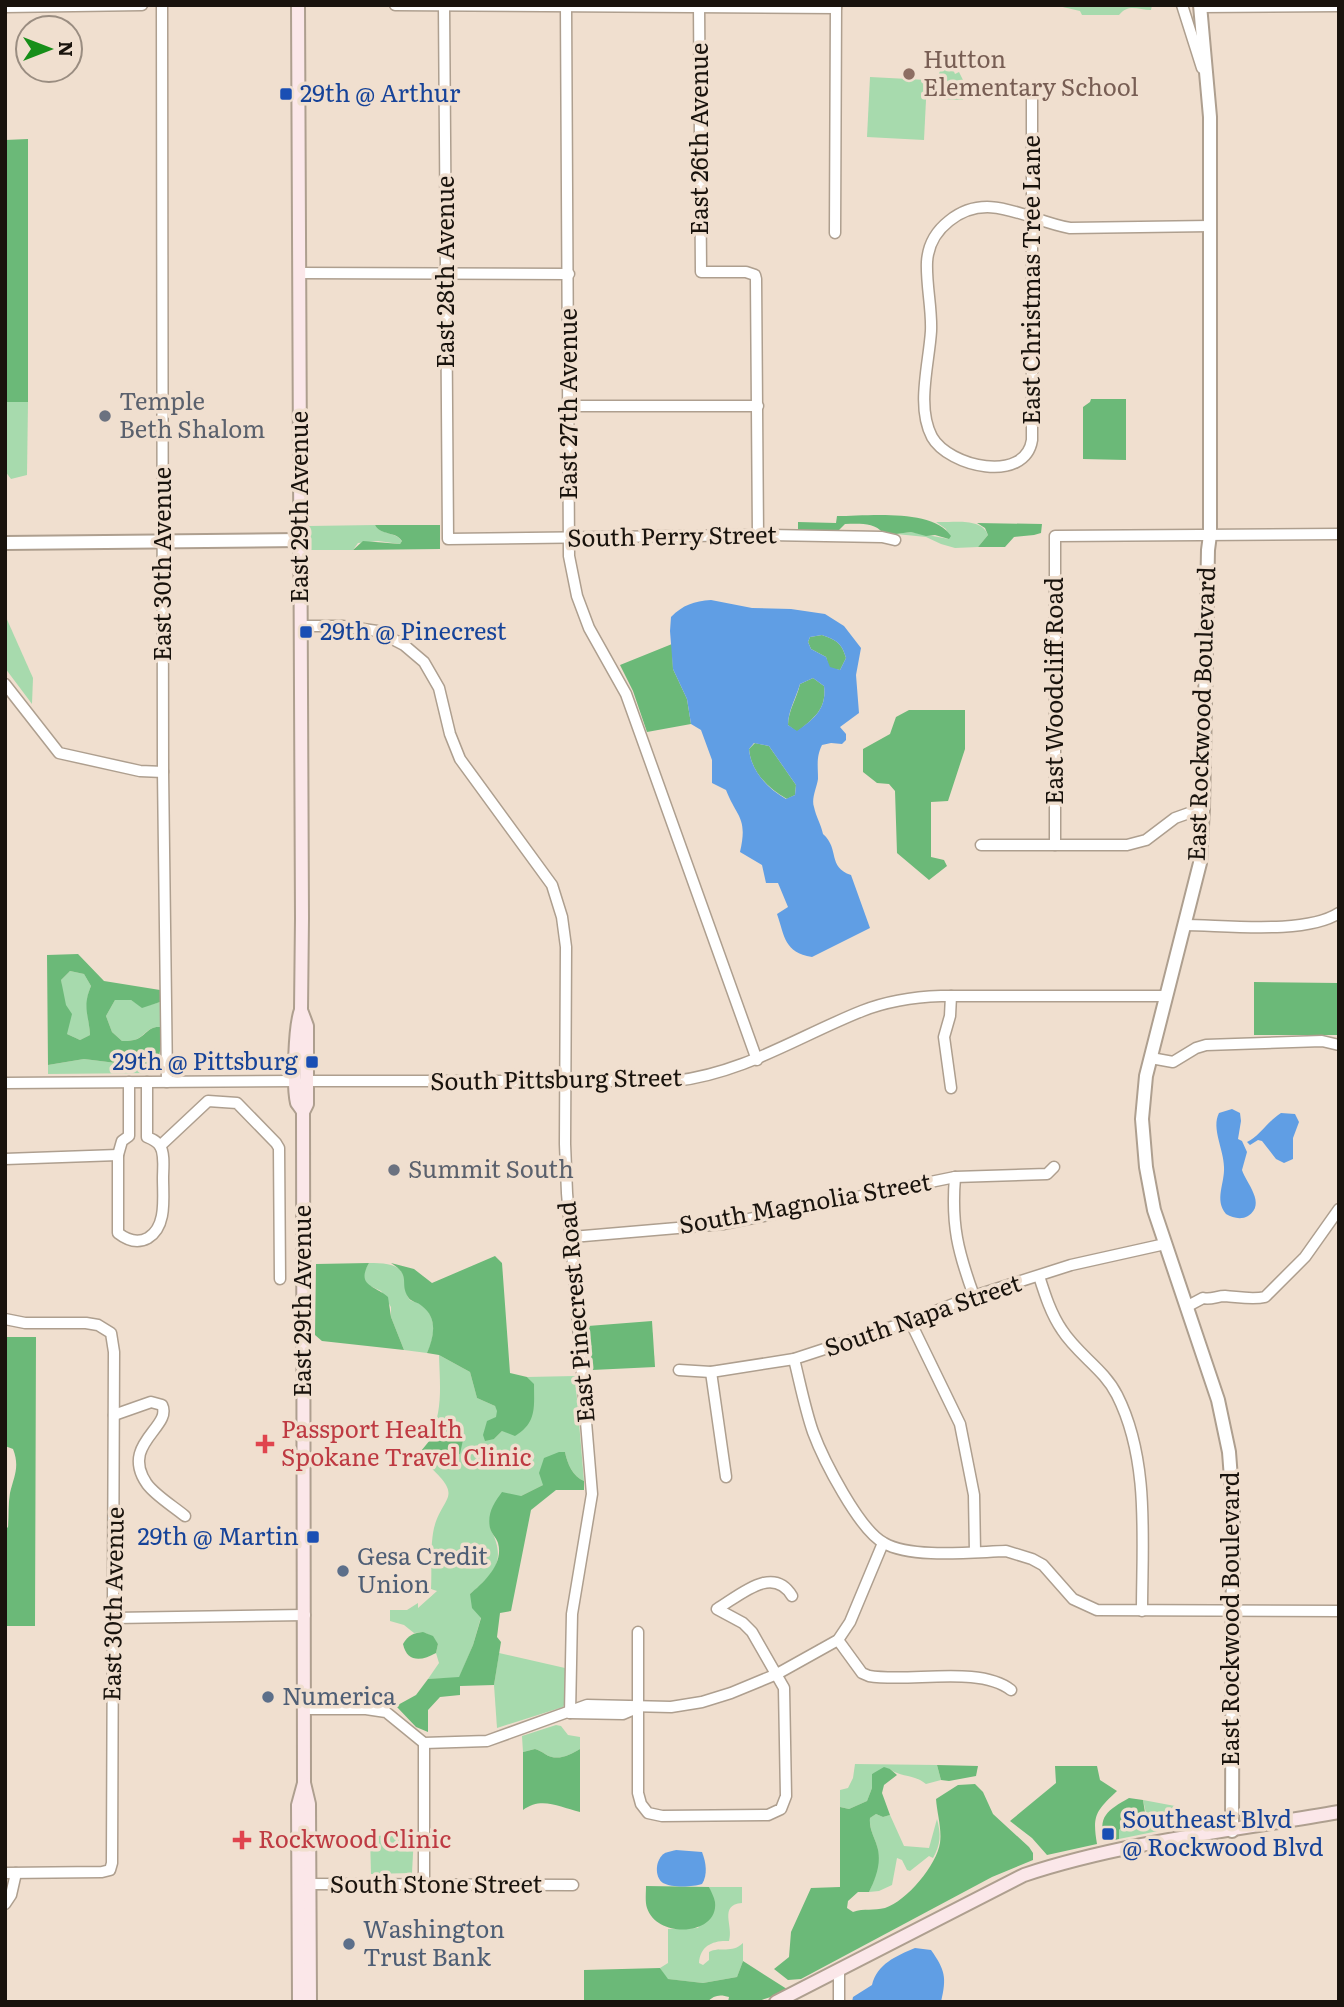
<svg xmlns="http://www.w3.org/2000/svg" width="1344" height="2007" font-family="Literata,serif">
<rect width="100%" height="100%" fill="#f0dfcf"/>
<!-- green -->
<g fill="#a7daad">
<path d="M1054,5h98l-1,5c-13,0 -22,-7 -32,5h-37l-2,-4z"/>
<path d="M947,65l5,2 3,7 4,-2 5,10 -1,18 -24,-1c-4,-12 -2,-22 3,-33z"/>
<polygon points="870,77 927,80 924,140 867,137"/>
<polygon points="8,400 28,402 27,475 11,479 5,471 5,402"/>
<path d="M936,522c17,1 45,-5 52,13l-10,12 -23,1 -14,-4 -15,-7 -30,-3 15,-2 38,7 -3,-10z"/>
<path d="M375,525c6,10 21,7 27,16l-2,3 -22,-3 -20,2 -5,7h-44v-24z"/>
<polygon points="5,615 33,678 32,704 5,668"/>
<path d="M70,971l14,3 7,12c-8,19 -2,30 -1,49l-10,5 -13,-6 -6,-54z"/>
<path d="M115,1000h16l11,7 18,-5v25c-13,-1 -15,10 -26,13 -4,1 -8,1 -12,1l-10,-9 -6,-16z"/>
<polygon points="160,1051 160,1068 153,1073 48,1074 48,1065 84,1059 156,1068"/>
<path d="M369,1263c17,0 35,0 37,21 0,5 0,12 4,16 1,1 9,3 10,4 18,11 15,33 7,49l-23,-3 -13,-33v-10l-10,-16 -13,-6 -4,-6v-7z"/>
<path d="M439,1355l31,17 7,26 18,8 3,5 -4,28 8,-8 32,-46 -7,-8 48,-1 9,105c-11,-4 -17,-18 -19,-29l-22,33 -22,11 -31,32c17,32 5,45 -20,66l11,23 -8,28 -14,33 -31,1 11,-16 -3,-10 2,-9c-7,-10 -12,-13 -24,-11l-10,-8 -14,-4v-11h17l11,-7v5l19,-17 -6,-2c1,-17 -1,-44 3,-61 9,-33 30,-30 -5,-62 15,0 31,-17 35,-31l-25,1 -9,4c13,-32 10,-52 9,-85z"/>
<polygon points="499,1653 565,1668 565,1703 563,1707 497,1728 494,1685"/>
<path d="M556,1725l5,1 7,9 12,2v12c-10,6 -23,13 -35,5 -3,-2 -6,-4 -10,-5l-12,3 -1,-16z"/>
<path d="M855,1764l82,1 4,15 -15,4c-14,-11 -25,-6 -36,-15l-18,5v14l-5,13 -18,8 -9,-2v-17l8,-2 5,-10z"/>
<polygon points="1143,1800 1175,1806 1168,1812 1163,1830 1119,1839 1119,1830 1124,1825 1137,1824 1146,1813"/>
<path d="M876,1814l7,3 7,-2 14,31 25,2 8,-29c4,15 4,25 -4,39l-4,-2 -19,15 -3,-1 -5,-10 -5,-2 -5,27 -13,6 -10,1c6,-13 12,-32 8,-46 -3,-10 -8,-17 -7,-28z"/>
<polygon points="414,1835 412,1873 371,1874 370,1836"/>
<path d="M709,1887h33v16c-24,2 -8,23 -13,38 -15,-1 -29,4 -30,22l4,2 6,-5v-8c11,-6 23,2 34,-9v18l-6,16 -34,6 -36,-4 -7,-11 8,-5v-34l30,-1 17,-24z"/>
</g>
<!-- forest -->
<g fill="#6bb978" fill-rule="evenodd">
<polygon points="28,139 28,402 5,402 5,140"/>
<polygon points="1091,399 1126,399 1126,460 1083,459 1083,407 1090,402"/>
<path d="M837,516c30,0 96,-8 114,20l-2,3 -14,-4 -9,1 -15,-4 -15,2 -13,-1c-9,-11 -25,-9 -38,-9l-8,8 -33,1 -6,-3v-8l38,1z"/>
<polygon points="977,523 1042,524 1041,533 1034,535 1014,537 1005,547 978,547 988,535 985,528"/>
<path d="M375,525h65v24l-87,1 10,-9 37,3 2,-3c-6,-10 -21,-5 -27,-16z"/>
<path d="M822,635c14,5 20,8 24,23l-6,12 -11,-2 -3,-11 -15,-8 -3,-7 2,-5z"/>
<polygon points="672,644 673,669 687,699 691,724 647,732 633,691 620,665"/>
<path d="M813,678l11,8c3,23 -10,32 -27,46l-9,-7c0,-14 9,-27 12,-41z"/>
<polygon points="909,710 965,710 965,749 948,801 931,802 931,857 944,860 947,866 929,880 897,853 895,791 889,784 877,783 863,772 863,749 890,734 896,717"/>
<path d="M755,743l14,3 27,39 -1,10 -8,4c-20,-11 -36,-28 -38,-50z"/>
<path d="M78,954l26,27 56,9v12l-18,6 -11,-8h-16l-9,16 6,16 10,9c4,0 8,0 12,-1 12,-3 13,-14 26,-13v24l-4,17 -72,-9 -36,6 -1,-110zM70,971l14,3 7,12c-9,21 -2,29 -1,49l-10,5 -13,-6 5,-20 -6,-9 -5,-25z"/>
<polygon points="1254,982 1339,983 1339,1035 1254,1035"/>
<path d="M495,1256l7,7 8,110 17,4 7,7c0,23 3,39 -19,52l-13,-5 -8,8 -9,2 -2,-6 4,-14 9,-4 1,-6 -2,-5 -18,-8 -7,-26 -31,-17 -12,-2c7,-16 11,-35 -5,-47 -4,-4 -11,-4 -14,-9 -9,-15 4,-21 -17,-34l23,6 18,14z"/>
<path d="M369,1263c-13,23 5,22 19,34l3,20 13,33 -82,-9 -7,-6 1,-71z"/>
<polygon points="652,1321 655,1367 592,1370 588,1326"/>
<path d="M5,1337h31l-1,289h-30v-96l3,-3c1,-11 0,-23 2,-34 4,-17 10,-26 3,-44l-8,-3z"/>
<path d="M452,1433l12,2 -4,19c-13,1 -19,13 -31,12l-12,-10 13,-16z"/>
<path d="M559,1452h6c2,11 8,25 19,29v9h-28l-25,20 -20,101 -11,2 -3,24 4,5 -7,43 -34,1v9l-20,2 -12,13v22l-12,-5 -20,-21 20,-11 12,-16 31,-2 14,-32 8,-27 -9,-10 -2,-14c14,-12 34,-30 28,-51 -2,-6 -7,-10 -8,-15 -3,-15 4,-25 12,-36l19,4 22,-11 -4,-12 5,-15z"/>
<path d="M423,1632l10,4 5,8 -2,9c-14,8 -29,10 -33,-9 5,-9 11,-11 20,-12z"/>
<path d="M535,1749c4,1 7,3 10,5 12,8 25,1 35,-5v63c-20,-5 -39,-16 -57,-2v-58z"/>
<polygon points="937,1765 978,1766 976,1776 949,1781 941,1780"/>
<path d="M1055,1766h42l3,14 17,11c-21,20 -25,24 -20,53l-50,11 -15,-17 -22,-17 46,-38z"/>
<path d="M884,1767l6,2 7,6 -13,10 -2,8 8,22 -7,2 -7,-3 -6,4c-1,11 4,18 7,28 5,16 -1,32 -8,46h-11l-10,9 -1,7 6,4c11,-4 21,-1 32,-4 22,-7 52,-44 55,-65 2,-14 -3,-30 -4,-44l22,-14 17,-1 8,8 10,22 36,33 4,6v7l-41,17 -191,102 -13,1 -14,-11 15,-12 2,-25 20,-44 29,-1v-80l9,2 18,-8 5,-13v-14z"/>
<path d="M1129,1798l14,2 3,19 -9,5 -13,1 -5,5v9l-13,3c-10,-25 2,-32 23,-44z"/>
<path d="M646,1886l63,1c2,4 5,10 6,15 4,34 -58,37 -68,6 -2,-6 -1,-15 -1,-22z"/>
<path d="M743,1961l47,30 -35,11h-27l1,-5c-9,-3 -15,-2 -22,5h-123v-32l76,-2 8,11 35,4 34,-6z"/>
</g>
<!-- water -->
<g fill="#609ee4" fill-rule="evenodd">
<path d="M711,600l41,8 39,1 34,5 19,12 17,22 -5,27 3,38 -19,14 6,7v6l-4,4 -11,-1 -9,2c-6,12 -4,21 -4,34 -1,8 -7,20 -4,28 2,10 7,17 9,27 17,15 4,33 28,41l19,53 -58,29c-28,-5 -27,-20 -35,-43l11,-7 -10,-24h-12l-4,-18 -22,-13c8,-35 -3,-34 -14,-62l-14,-7v-23l-11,-30 -10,-6 -4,-25 -14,-30 -3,-38 1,-14c12,-12 23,-16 40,-17zM822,635c14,5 20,8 24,23l-6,12 -10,-3 -4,-10 -15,-8 -3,-7 2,-5zM813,678l11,8c3,23 -10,33 -27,45l-9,-6c0,-14 8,-27 12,-41zM754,743l15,3 27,39 -1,10 -9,4c-19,-11 -35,-28 -37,-50z"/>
<path d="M1232,1109l8,4 1,8 -3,18 4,2 5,11 -5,18c4,13 25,34 6,46 -7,4 -15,2 -22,-2 -12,-14 -1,-31 -2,-47 0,-17 -13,-39 -5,-54z"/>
<path d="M1281,1113l14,1 4,8 -6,16v21l-9,4 -8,-4 -14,-18 -4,-1 -8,5 -3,-3c12,-5 21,-21 34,-29z"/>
<path d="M676,1850l26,2c4,10 6,23 0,32 -9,3 -30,4 -39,-1 -9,-6 -8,-24 2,-30 0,0 10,-3 11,-3z"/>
<path d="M915,1948l16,2c14,20 16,27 10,52h-89l1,-5 19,-12c5,-21 24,-29 43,-37z"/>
</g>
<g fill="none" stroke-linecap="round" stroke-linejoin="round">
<defs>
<g id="minor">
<polyline points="162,5 163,772 167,1082"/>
<polyline points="395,5 836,8"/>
<polyline points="444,5 448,539 769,535 882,537 895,540"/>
<polyline points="699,5 701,272 746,272 755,275 756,279 758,537"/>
<polyline points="1182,5 1202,68"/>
<polyline points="5,7 142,5"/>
<polyline points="566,7 569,556 577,596 589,628 626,694 757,1060"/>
<polyline points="1200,7 1339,6"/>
<path d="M1032,93v347c-7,44 -83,27 -100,-3 -16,-30 -3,-73 -1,-106 1,-23 -5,-46 -4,-69 1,-17 8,-30 22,-41 39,-32 79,0 121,7l140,-2"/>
<polyline points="835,233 836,5"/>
<polyline points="299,273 569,274"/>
<polyline points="568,406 758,406"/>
<polyline points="301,626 342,626 377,631 404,645 424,662 439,688 450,734 460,759 552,885 562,917 566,947 565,1144 567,1193 592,1494 572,1614 570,1713"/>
<polyline points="5,684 59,753 140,771 163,772"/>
<polyline points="981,845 1127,845 1146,840 1175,818 1203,808"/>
<polyline points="1055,845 1055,536 1339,534"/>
<path d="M1184,925c40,0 121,10 155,-12"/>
<polyline points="1151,1058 1173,1062 1196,1048 1206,1045 1322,1041 1339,1045"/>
<path d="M307,1081h368c69,-8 124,-45 187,-70 25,-10 52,-14 79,-15h225"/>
<path d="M129,1082v54l-7,5 -4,14v78c9,7 19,11 30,5 19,-11 15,-40 15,-60 0,-9 2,-24 -3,-32 -3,-5 -8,-7 -13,-9v-55"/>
<polyline points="5,1083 296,1081"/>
<polyline points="951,1088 944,1037 950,1016 951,996"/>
<polyline points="160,1146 208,1101 237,1103 276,1143 279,1148 280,1279"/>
<polyline points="5,1159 118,1155"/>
<path d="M955,1177c-4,48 3,75 19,119"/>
<polyline points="572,1237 724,1224 955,1177 1047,1174 1054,1167"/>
<path d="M1039,1276c6,19 12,38 23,54 16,25 42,39 55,65 33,65 25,146 25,216"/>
<path d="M1186,1307l17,-9c8,2 14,-2 22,-2 14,1 27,4 40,1l40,-40 34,-48"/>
<polyline points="5,1319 25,1323 86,1323 98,1325 111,1333 114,1352 112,1863 110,1870 102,1872 5,1873"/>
<polyline points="910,1321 960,1424 974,1495 975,1552"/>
<path d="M794,1359c6,24 11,50 19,73 10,27 46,98 71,111 28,16 89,9 122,8l26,8 11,6 30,34 24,11 242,1"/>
<polyline points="679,1370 711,1372 794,1359 910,1321 974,1296 1071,1265 1165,1244"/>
<polyline points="711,1372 726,1477"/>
<path d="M114,1415l37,-13 11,3c11,22 -43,39 -15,79 9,12 26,22 38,32"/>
<polyline points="114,1618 305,1615"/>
<path d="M638,1632v161l3,11 7,9 14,3 106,-1 13,-6 5,-13 -2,-108 -32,-56 -9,-9 -26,-14c22,-13 56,-45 75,-13"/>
<path d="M838,1640l24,33 7,3c40,7 110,-11 142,14"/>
<polyline points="304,1709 366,1709 386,1712 424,1743 487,1741 587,1705 671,1707 702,1702 731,1693 777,1674 838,1640 850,1622 883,1543"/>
<polyline points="570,1713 623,1714 637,1708"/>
<polyline points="424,1743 424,1885"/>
<polyline points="304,1884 573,1885"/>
<polyline points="5,1904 11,1895 16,1873"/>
<polyline points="839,2002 839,1971"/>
</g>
<g id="tertiary">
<polyline points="1200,5 1210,117 1210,535 1208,550 1203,808 1200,863 1146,1076 1142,1119 1146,1167 1154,1210 1218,1400 1229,1452 1233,1505 1232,1831"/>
<polyline points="5,543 300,540"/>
</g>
<g id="secondary">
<path d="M298,5l4,913 -1,92c-6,15 -8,76 -4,93 1,1 6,8 6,9"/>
<polyline points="301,1010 307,1026 307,1104 303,1112 304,1783 309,1804 310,2002"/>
<polyline points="299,2002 298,1805 304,1783"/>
<path d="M776,2002l248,-127c99,-33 212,-45 315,-63"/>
</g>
</defs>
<!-- minor casing -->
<use href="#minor" stroke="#ae9f8f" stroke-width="13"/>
<!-- tertiary casing -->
<use href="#tertiary" stroke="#ae9f8f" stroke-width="16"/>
<!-- secondary casing -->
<use href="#secondary" stroke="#ae9f8f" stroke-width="16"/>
<!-- minor -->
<use href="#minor" stroke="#fff" stroke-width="10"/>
<!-- tertiary -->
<use href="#tertiary" stroke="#fff" stroke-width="12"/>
<!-- secondary -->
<use href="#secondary" stroke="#fbe7e9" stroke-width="12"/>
</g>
<!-- markers -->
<circle fill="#8d6e63" stroke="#f0dfcf" stroke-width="2.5" cx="909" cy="74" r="7"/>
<g fill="#1a4fb4" stroke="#f0dfcf" stroke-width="2.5">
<rect x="279" y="87" width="14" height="14" rx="3.5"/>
<rect x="299" y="625" width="14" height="14" rx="3.5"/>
<rect x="305" y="1055" width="14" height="14" rx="3.5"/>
<rect x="306" y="1530" width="14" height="14" rx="3.5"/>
<rect x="1101" y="1827" width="14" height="14" rx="3.5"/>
</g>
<g fill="#6b7280" stroke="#f0dfcf" stroke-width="2.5">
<circle cx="105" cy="416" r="7"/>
<circle cx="394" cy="1170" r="7"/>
</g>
<g fill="#e0444e" stroke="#f0dfcf" stroke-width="2.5">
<path d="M261.5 1433.5h7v7h7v7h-7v7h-7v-7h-7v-7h7z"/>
<path d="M238.5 1829.5h7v7h7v7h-7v7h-7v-7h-7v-7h7z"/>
</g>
<g fill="#5c6f8a" stroke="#f0dfcf" stroke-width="2.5">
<circle cx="343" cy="1571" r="7"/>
<circle cx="268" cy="1697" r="7"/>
<circle cx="349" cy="1944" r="7"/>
</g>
<g text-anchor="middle" stroke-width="7" stroke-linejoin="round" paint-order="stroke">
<!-- education labels -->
<g font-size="24" fill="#785e54" stroke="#f0dfcf" text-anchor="start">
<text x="923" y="68">Hutton<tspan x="923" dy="28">Elementary School</tspan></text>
</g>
<!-- transit labels -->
<g font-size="24" fill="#164399" stroke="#f0dfcf" text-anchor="start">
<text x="300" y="102">29th @ Arthur</text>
<text x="320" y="640">29th @ Pinecrest</text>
<text x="298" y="1070" text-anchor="end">29th @ Pittsburg</text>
<text x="299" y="1545" text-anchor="end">29th @ Martin</text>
<text x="1122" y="1828">Southeast Blvd<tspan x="1122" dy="28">@ Rockwood Blvd</tspan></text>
</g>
<!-- street labels -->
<g font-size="24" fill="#19130d" stroke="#f0dfcf">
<text transform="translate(700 139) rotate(-90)" y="8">East 26th Avenue</text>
<text transform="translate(446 272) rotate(-90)" y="8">East 28th Avenue</text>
<text transform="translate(1032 280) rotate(-90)" y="8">East Christmas Tree Lane</text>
<text transform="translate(569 404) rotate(-90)" y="8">East 27th Avenue</text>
<text transform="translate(300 507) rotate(-90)" y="8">East 29th Avenue</text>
<text transform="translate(672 537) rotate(-1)" y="8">South Perry Street</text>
<text transform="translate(163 564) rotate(-90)" y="8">East 30th Avenue</text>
<text transform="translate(1055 691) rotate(-90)" y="8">East Woodcliff Road</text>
<text transform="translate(1202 714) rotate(-88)" y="8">East Rockwood Boulevard</text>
<text transform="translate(556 1080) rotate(-1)" y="8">South Pittsburg Street</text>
<text transform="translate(805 1204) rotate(-10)" y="8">South Magnolia Street</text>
<text transform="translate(303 1301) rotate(-90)" y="8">East 29th Avenue</text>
<text transform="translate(577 1312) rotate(-95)" y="8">East Pinecrest Road</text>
<text transform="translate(923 1316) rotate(-19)" y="8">South Napa Street</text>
<text transform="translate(114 1604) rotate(-89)" y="8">East 30th Avenue</text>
<text transform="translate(1231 1619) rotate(-90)" y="8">East Rockwood Boulevard</text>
<text x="436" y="1893">South Stone Street</text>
</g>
<!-- worship labels -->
<g font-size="24" fill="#5b616d" stroke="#f0dfcf" text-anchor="start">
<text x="119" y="410">Temple<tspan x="119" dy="28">Beth Shalom</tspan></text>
<text x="408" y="1178">Summit South</text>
</g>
<!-- health labels -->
<g font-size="24" fill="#be3a42" stroke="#f0dfcf" text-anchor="start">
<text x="281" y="1438">Passport Health<tspan x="281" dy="28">Spokane Travel Clinic</tspan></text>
<text x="258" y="1848">Rockwood Clinic</text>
</g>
<!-- service labels -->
<g font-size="24" fill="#4e5e75" stroke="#f0dfcf" text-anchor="start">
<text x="357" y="1565">Gesa Credit<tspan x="357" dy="28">Union</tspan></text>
<text x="282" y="1705">Numerica</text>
<text x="363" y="1938">Washington<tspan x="363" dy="28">Trust Bank</tspan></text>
</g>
</g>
<!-- border -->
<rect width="1344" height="2007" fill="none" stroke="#19130d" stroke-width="14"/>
<!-- north arrow -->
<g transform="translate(49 49) rotate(90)"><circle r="33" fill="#f0dfcf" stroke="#9a8d81" stroke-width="2"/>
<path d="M0-5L12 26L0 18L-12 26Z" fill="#178e19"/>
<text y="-10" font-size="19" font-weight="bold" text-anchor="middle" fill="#19130d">N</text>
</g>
</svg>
